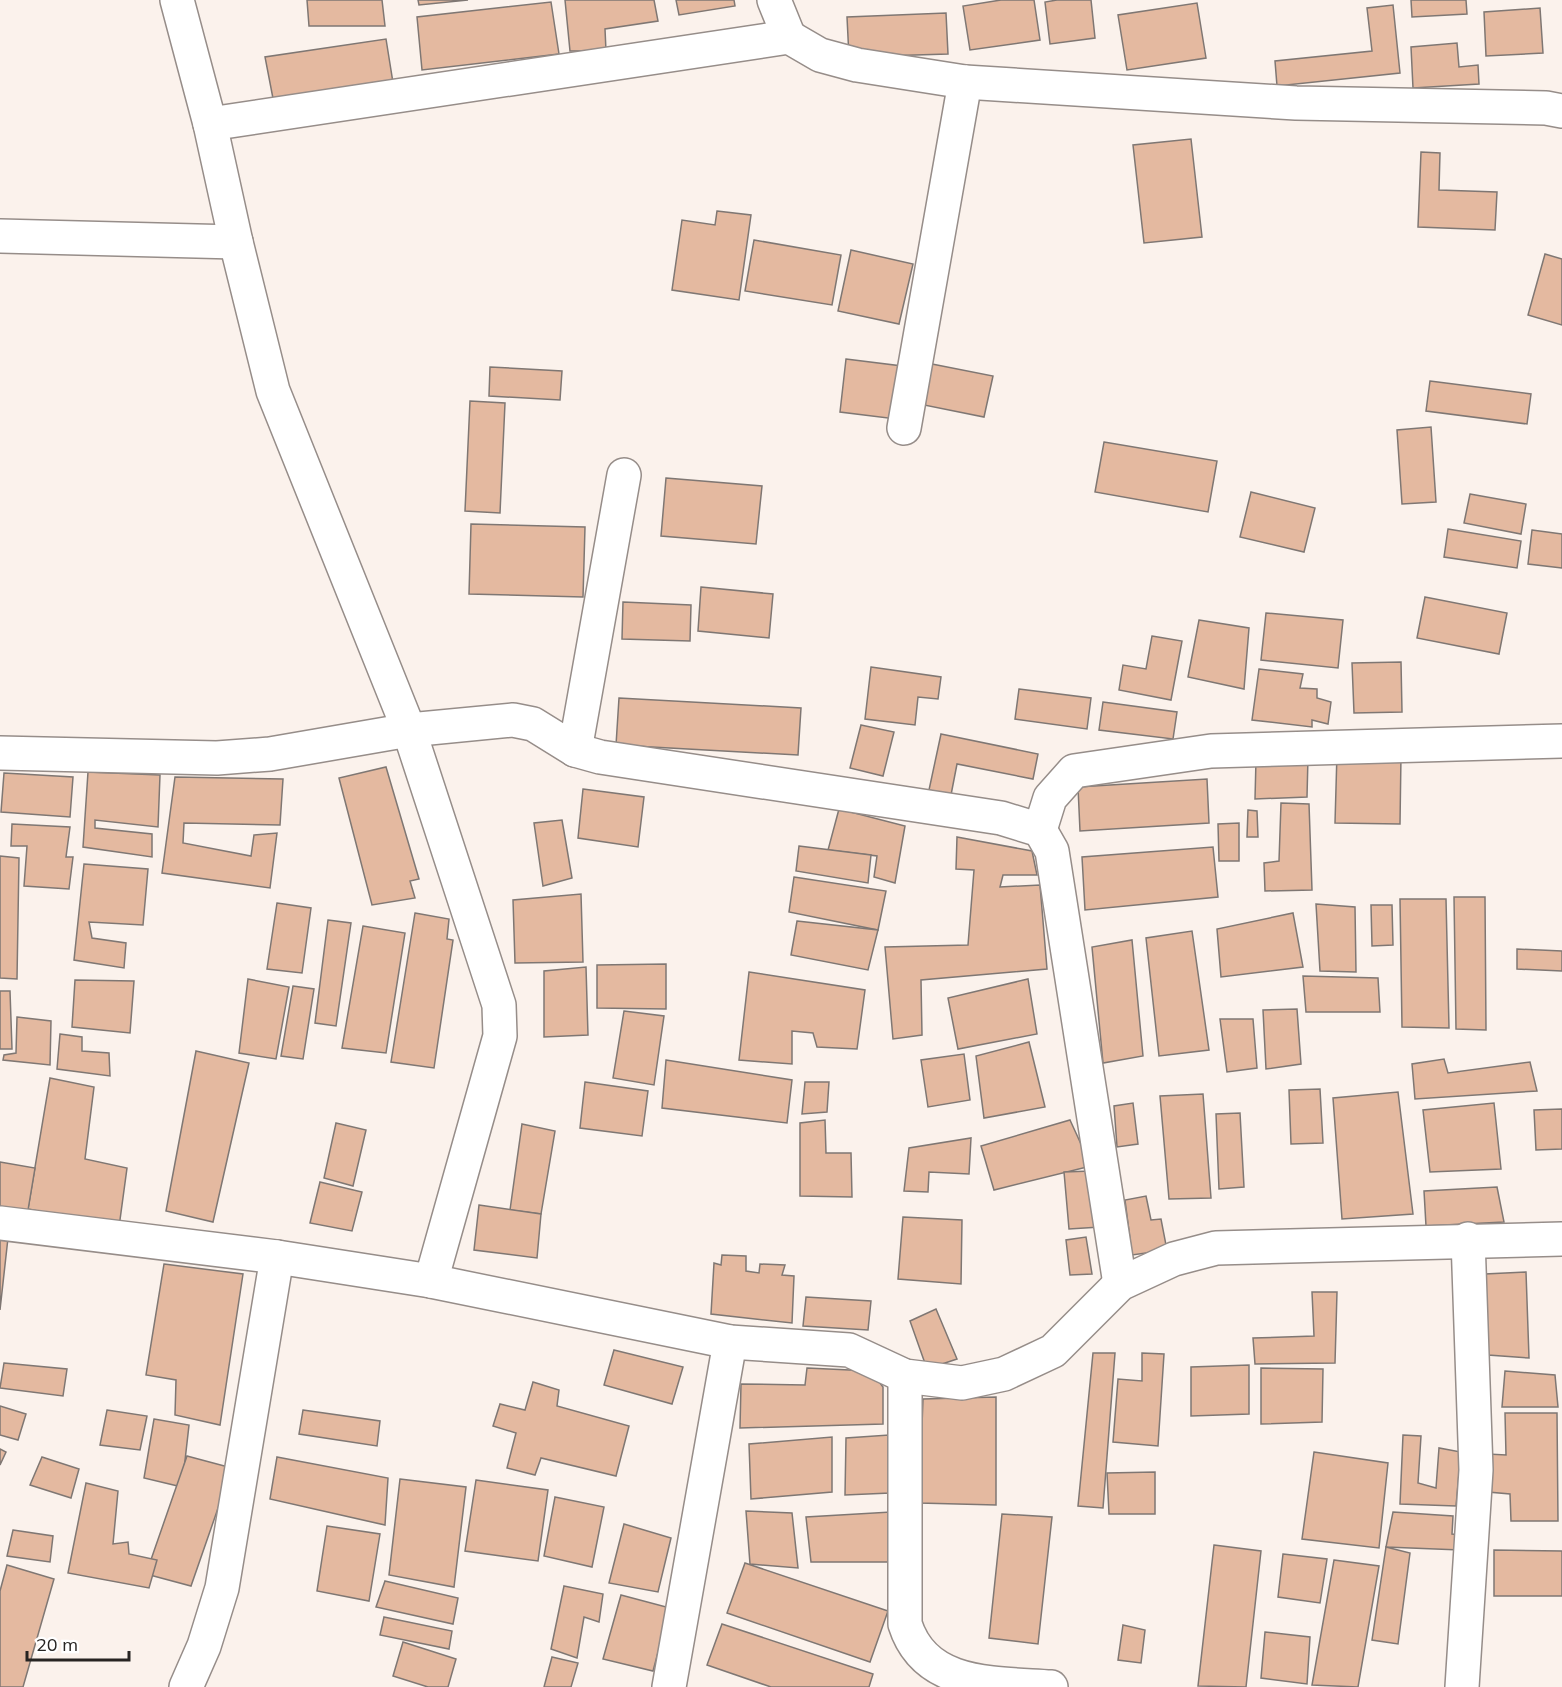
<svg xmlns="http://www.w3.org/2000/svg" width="1562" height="1687" font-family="Mulish,sans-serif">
<rect width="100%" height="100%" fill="#fbf2ec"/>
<!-- building -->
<g fill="#e4b9a0" stroke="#7f7773" stroke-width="1.5">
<polygon points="307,0 382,0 385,26 309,26"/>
<polygon points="418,0 468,0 419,5"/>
<polygon points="565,0 654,0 658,21 605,29 606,51 570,51"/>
<polygon points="676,0 734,0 735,6 679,15"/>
<polygon points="1001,0 1034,0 1040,40 970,50 963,6"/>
<polygon points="1057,0 1091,0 1095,38 1050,44 1045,2"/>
<polygon points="1411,0 1466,0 1467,14 1412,17"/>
<polygon points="551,2 559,54 422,70 417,17"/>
<polygon points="1197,3 1206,58 1127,70 1118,15"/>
<polygon points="1393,5 1400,73 1277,86 1275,61 1372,51 1367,8"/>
<polygon points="1540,8 1543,53 1486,56 1484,12"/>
<polygon points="946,13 948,54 849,57 847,17"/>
<polygon points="386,39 394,89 276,114 265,57"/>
<polygon points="1457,43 1459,67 1478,65 1479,84 1413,88 1411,47"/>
<polygon points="1191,139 1202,237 1144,243 1133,145"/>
<polygon points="1421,152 1440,153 1439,190 1497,192 1495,230 1418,227"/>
<polygon points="717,211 751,215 739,300 672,290 682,220 715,225"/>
<polygon points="754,240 841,255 832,305 745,291"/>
<polygon points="851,250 913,264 899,324 838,311"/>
<polygon points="1545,254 1562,259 1562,325 1528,315"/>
<polygon points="846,359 902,366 896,419 840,412"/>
<polygon points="932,364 993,376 984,417 924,405"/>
<polygon points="490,367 562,371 560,400 489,396"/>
<polygon points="1430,381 1531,394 1527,424 1426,411"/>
<polygon points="470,401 505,403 500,513 465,511"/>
<polygon points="1431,427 1436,502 1402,504 1397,430"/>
<polygon points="1104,442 1217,461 1208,512 1095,492"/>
<polygon points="666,478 762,486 756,544 661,536"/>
<polygon points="1251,492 1315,508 1304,552 1240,537"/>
<polygon points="1470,494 1526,504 1521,534 1464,523"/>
<polygon points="471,524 585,527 583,597 469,594"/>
<polygon points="1448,529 1521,541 1517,568 1444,557"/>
<polygon points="1532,530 1562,534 1562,568 1528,564"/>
<polygon points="701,587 773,594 769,638 698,631"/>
<polygon points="1425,597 1507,613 1499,654 1417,638"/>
<polygon points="623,602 691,605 690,641 622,639"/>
<polygon points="1266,613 1343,620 1338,668 1261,660"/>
<polygon points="1199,620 1249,628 1244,689 1188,677"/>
<polygon points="1152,636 1182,641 1171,700 1119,690 1123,665 1146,669"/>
<polygon points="1401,662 1402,712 1354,713 1352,663"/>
<polygon points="871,667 941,677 938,699 918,697 915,725 865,719"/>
<polygon points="1259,669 1303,674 1300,688 1317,689 1317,698 1331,702 1328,724 1312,720 1312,727 1252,720"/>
<polygon points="1019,689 1091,698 1087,729 1015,719"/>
<polygon points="619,698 801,708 798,755 616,745"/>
<polygon points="1103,702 1177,712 1173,739 1099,730"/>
<polygon points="861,725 894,732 883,776 850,768"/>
<polygon points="941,734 1038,754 1033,779 957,764 951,795 929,790"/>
<polygon points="1337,753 1401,755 1400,824 1335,823"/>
<polygon points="1308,757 1307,797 1255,799 1256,760"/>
<polygon points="386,767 419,879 410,881 415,898 372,905 339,778"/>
<polygon points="88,772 160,775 158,827 95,820 95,828 152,834 152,857 83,847"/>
<polygon points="4,773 73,777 70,817 1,812"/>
<polygon points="175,777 283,779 280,825 184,823 183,843 251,856 254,835 277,833 270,888 162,873"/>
<polygon points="1207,779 1209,823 1080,831 1078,787"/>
<polygon points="583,789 644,797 638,847 578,838"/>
<polygon points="1281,803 1309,804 1312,890 1265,891 1264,863 1279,861"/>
<polygon points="839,809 905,826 895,883 874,877 877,856 828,850"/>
<polygon points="1248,810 1257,811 1258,837 1247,837"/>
<polygon points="562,820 572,878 543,886 534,823"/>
<polygon points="1239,823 1239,861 1219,861 1218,824"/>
<polygon points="12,824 70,827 66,857 73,857 69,889 24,886 27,846 11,846"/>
<polygon points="957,837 1032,851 1037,875 1003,875 1000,887 1040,885 1047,969 921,980 922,1035 893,1039 885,947 968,945 974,870 956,869"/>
<polygon points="799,846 871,855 868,883 796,871"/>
<polygon points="1213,847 1218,897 1085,910 1082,857"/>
<polygon points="0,856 19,858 17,979 0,978"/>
<polygon points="84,864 148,869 143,925 89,922 92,938 126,943 124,968 74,960"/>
<polygon points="794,877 886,891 878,930 789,912"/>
<polygon points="581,894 583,962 515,963 513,900"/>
<polygon points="1454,897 1485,897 1486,1030 1456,1029"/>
<polygon points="1400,899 1446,899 1449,1028 1402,1027"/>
<polygon points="277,903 311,908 302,973 267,969"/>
<polygon points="1316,904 1355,907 1356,972 1320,971"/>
<polygon points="1371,905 1392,905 1393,945 1372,946"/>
<polygon points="415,913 449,919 447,939 453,940 434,1068 391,1062"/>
<polygon points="1293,913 1303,967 1221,977 1217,929"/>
<polygon points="328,920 351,923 336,1026 315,1023"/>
<polygon points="797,921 878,930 868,970 791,955"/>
<polygon points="363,926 405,933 386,1053 342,1048"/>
<polygon points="1192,931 1209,1050 1159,1056 1146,938"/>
<polygon points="1132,940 1143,1056 1103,1063 1092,947"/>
<polygon points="1517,949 1562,951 1562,971 1517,969"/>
<polygon points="666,964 666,1009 597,1008 597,965"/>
<polygon points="586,967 588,1035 544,1037 544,971"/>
<polygon points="749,972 865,990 857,1049 817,1047 813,1033 792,1031 792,1064 739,1060"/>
<polygon points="1303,976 1378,978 1380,1012 1306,1012"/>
<polygon points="248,979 289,987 276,1059 239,1053"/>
<polygon points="1028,979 1037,1034 958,1049 948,998"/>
<polygon points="75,980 134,981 130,1033 72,1027"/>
<polygon points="293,986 314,989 303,1059 281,1056"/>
<polygon points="0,991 10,991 12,1049 0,1049"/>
<polygon points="1297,1009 1301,1064 1266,1069 1263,1010"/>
<polygon points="624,1011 664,1016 654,1085 613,1078"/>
<polygon points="17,1017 51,1021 50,1065 3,1060 4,1055 16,1053"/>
<polygon points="1220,1019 1253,1019 1257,1068 1227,1072"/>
<polygon points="60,1034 82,1037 82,1051 109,1053 110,1076 57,1069"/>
<polygon points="1029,1042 1045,1107 984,1118 976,1056"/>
<polygon points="196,1051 249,1063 213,1222 166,1211"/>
<polygon points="964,1054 970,1100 928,1107 921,1060"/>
<polygon points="1444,1059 1448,1073 1530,1062 1537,1091 1415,1099 1412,1064"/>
<polygon points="666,1060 792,1080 787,1123 662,1108"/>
<polygon points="50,1078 94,1087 85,1159 127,1168 119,1227 28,1209"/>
<polygon points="585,1082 648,1091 642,1136 580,1128"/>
<polygon points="805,1082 829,1082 827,1112 802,1114"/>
<polygon points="1320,1089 1323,1143 1291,1144 1289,1090"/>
<polygon points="1398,1092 1413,1214 1342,1219 1333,1098"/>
<polygon points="1203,1094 1211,1198 1169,1199 1160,1096"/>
<polygon points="1133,1103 1138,1144 1117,1147 1114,1106"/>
<polygon points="1494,1103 1501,1169 1430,1172 1423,1110"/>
<polygon points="1562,1109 1562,1149 1536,1150 1534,1110"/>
<polygon points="1240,1113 1244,1187 1219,1189 1216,1114"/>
<polygon points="825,1120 826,1153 851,1153 852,1197 800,1196 800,1123"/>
<polygon points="1070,1120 1091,1166 994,1190 981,1146"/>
<polygon points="336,1123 366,1130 353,1186 324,1178"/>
<polygon points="522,1124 555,1131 541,1214 510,1210"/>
<polygon points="971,1138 969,1174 929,1172 928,1192 904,1191 909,1148"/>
<polygon points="0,1162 35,1168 27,1216 0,1212"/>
<polygon points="1091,1171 1100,1227 1069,1229 1064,1172"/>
<polygon points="320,1182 362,1192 352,1231 310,1223"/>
<polygon points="1497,1187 1504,1222 1426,1226 1424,1191"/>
<polygon points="1146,1196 1151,1220 1161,1219 1167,1250 1132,1255 1125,1200"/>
<polygon points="479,1205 541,1214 537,1258 474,1250"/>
<polygon points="903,1217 962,1220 961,1284 898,1279"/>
<polygon points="0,1237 8,1238 0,1310"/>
<polygon points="1086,1237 1092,1274 1070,1275 1066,1240"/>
<polygon points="722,1255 746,1256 746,1271 759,1273 760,1264 785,1265 782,1275 794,1276 792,1323 711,1314 714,1263 721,1265"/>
<polygon points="164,1264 243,1274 220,1425 175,1415 176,1380 146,1375"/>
<polygon points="1526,1272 1529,1358 1488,1355 1485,1274"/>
<polygon points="1312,1292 1337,1292 1335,1363 1255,1364 1253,1338 1314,1336"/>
<polygon points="806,1297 871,1301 868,1330 803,1326"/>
<polygon points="936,1309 957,1359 927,1369 910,1321"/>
<polygon points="614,1350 683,1367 672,1404 604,1385"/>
<polygon points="1093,1353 1115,1353 1103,1508 1078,1506"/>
<polygon points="1142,1353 1164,1354 1158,1446 1113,1442 1118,1379 1142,1381"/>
<polygon points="4,1363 67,1369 63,1396 0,1388"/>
<polygon points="1249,1365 1249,1414 1191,1416 1191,1367"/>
<polygon points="807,1368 871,1371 883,1387 883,1424 740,1428 741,1384 805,1385"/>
<polygon points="1261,1368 1323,1369 1322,1422 1261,1424"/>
<polygon points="1505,1371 1555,1375 1558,1407 1502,1407"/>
<polygon points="533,1382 559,1390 557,1406 629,1426 616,1476 541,1458 535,1475 507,1468 516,1433 493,1426 500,1404 525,1410"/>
<polygon points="996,1397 996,1505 919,1503 923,1399"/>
<polygon points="0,1406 26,1414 18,1440 0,1435"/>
<polygon points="107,1410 147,1416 140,1450 100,1445"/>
<polygon points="303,1410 380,1421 377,1446 299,1434"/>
<polygon points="1505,1413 1557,1413 1558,1521 1511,1521 1510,1494 1488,1492 1488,1454 1506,1455"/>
<polygon points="154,1419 189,1425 182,1487 144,1478"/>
<polygon points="889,1435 890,1493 845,1495 846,1438"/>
<polygon points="1403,1435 1421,1436 1418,1483 1436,1488 1439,1448 1461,1452 1456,1506 1400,1504"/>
<polygon points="832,1437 832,1492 751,1499 749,1444"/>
<polygon points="0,1449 6,1452 0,1465"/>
<polygon points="1314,1452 1388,1463 1379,1548 1302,1539"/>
<polygon points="187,1456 232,1468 191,1586 146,1574"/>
<polygon points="42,1457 79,1469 71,1498 30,1485"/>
<polygon points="277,1457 388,1478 385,1525 270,1499"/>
<polygon points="1155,1472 1155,1514 1109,1514 1107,1473"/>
<polygon points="400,1479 466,1487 454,1587 389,1575"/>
<polygon points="476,1480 548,1490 538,1561 465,1551"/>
<polygon points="86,1483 118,1491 113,1544 128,1542 129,1554 157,1560 149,1588 68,1573"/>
<polygon points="555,1497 604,1507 592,1567 544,1556"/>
<polygon points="746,1511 792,1513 798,1568 750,1564"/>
<polygon points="891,1512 895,1562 811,1562 806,1517"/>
<polygon points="1393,1512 1453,1516 1452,1534 1463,1535 1460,1550 1386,1547"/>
<polygon points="1002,1514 1052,1517 1038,1644 989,1638"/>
<polygon points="624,1524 671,1538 658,1592 609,1583"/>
<polygon points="327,1526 380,1534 369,1601 317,1591"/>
<polygon points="13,1530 53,1536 50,1562 7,1556"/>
<polygon points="1214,1545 1261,1551 1246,1687 1198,1686"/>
<polygon points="1386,1547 1410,1553 1398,1644 1372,1640"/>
<polygon points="1494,1550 1562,1551 1562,1596 1494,1596"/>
<polygon points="1283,1554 1327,1559 1320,1603 1278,1597"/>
<polygon points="1334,1560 1379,1566 1358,1687 1312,1685"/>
<polygon points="745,1563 888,1611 870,1662 727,1613"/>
<polygon points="7,1565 54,1579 23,1687 0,1687 0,1591"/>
<polygon points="385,1581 458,1598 453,1624 376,1607"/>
<polygon points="564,1586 603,1594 599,1622 584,1617 577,1658 551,1649"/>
<polygon points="621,1595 670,1608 653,1671 603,1659"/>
<polygon points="384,1617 452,1631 449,1649 380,1635"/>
<polygon points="722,1624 873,1674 869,1687 771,1687 707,1665"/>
<polygon points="1123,1625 1145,1630 1141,1663 1118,1660"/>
<polygon points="1265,1632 1310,1637 1307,1684 1261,1678"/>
<polygon points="403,1642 456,1659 448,1687 428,1687 393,1676"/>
<polygon points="552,1657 578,1663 571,1687 544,1687"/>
</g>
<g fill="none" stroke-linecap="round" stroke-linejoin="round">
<defs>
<g id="minor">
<polyline points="177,0 210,124 236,242 273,391 409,730 499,1005 500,1036 431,1281"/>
<polyline points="774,0 789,37"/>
<polyline points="210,124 789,37 820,55 857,65 965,82 1296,103 1546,108 1562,111"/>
<polyline points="0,236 236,242"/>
<polyline points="904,428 965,82"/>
<polyline points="575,750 624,475"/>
<polyline points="0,753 217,758 270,754 409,730 513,720 533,724 575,750 600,757 1001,818 1040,830 1052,851 1120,1284"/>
<polyline points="1040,830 1050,798 1074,771 1211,751 1562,741"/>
<polyline points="0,1223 277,1257 431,1281 730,1342 849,1350 905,1376 962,1383 1004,1374 1053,1351 1120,1284 1174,1259 1216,1248 1562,1239"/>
<path d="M905,1376v248c20,63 87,59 146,63"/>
<polyline points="186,1687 204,1646 222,1588 277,1257"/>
<polyline points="669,1687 730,1342"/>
<polyline points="1462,1687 1476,1470 1468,1239"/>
</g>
</defs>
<!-- minor casing -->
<use href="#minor" stroke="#968d89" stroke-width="36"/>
<!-- minor -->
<use href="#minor" stroke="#fff" stroke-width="33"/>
</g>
<!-- scale -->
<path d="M27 1651v9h102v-9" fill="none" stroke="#272422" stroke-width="3"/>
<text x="36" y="1651" font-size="18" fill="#272422" stroke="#ffffff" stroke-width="4.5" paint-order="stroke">20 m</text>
</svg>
